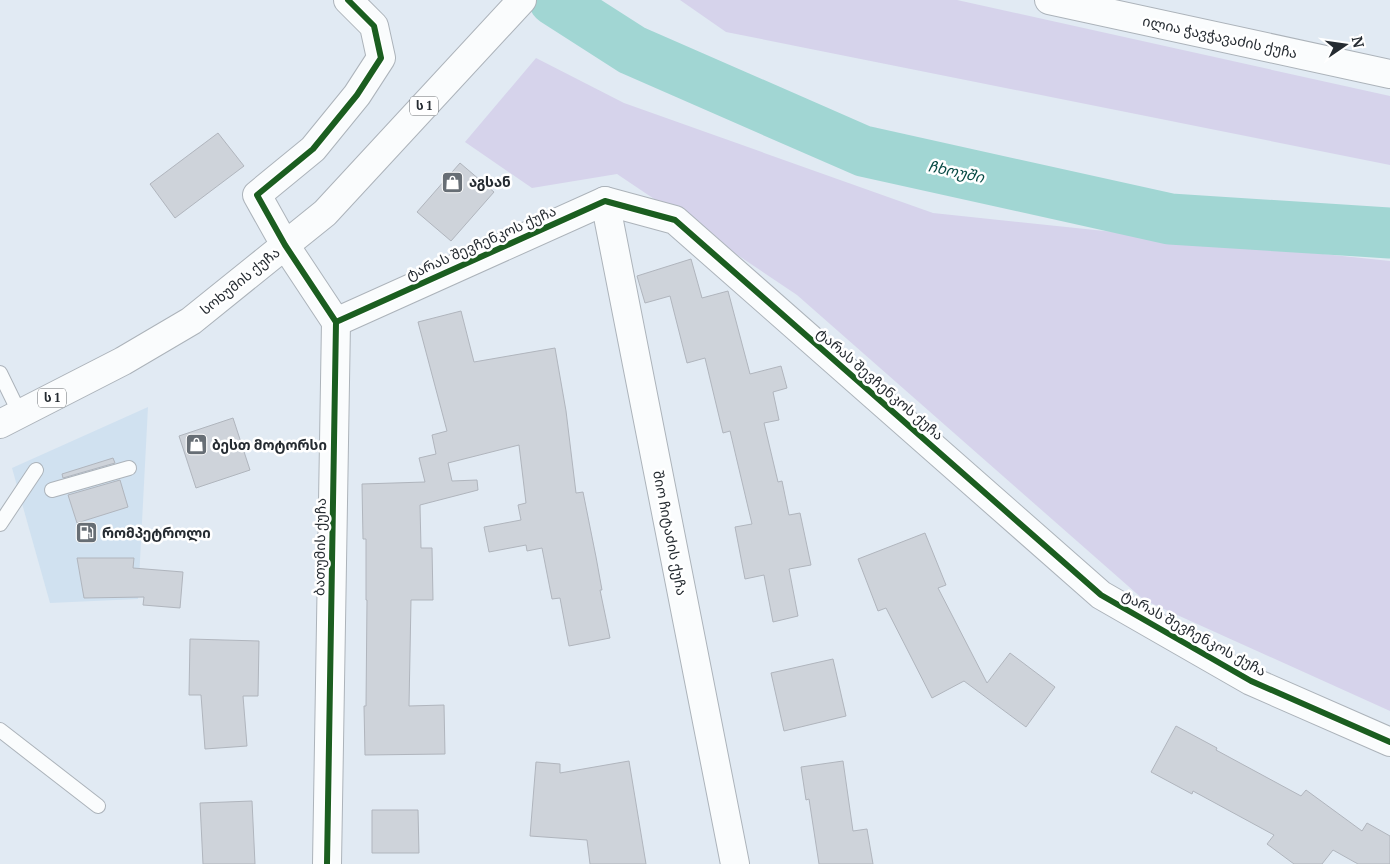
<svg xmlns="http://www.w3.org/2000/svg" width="1390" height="864" font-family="Merriweather,'Noto Sans Georgian',serif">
<rect width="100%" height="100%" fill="#e1eaf3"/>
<!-- built -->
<polygon fill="#d0e1f0" points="148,407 138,599 50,603 12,468"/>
<!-- green -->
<g fill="#d6d3eb">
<polygon points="680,0 957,0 1390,96 1390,165 726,32"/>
<polygon points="536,58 624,103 933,213 1390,261 1390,711 1144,600 797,295 617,174 532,188 465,142"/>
</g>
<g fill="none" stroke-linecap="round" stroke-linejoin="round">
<!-- river -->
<polyline stroke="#a1d6d3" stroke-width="51" points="554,0 632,50 863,151 1170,219 1390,233"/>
</g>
<!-- building -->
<g fill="#ced3da" stroke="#b0b5bd">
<polygon points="218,133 244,166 175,218 150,184"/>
<polygon points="460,163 494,192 451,241 417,212"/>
<polygon points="691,259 702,298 728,291 750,374 781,366 787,388 773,392 779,420 764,423 778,482 782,481 789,515 800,513 811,565 789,569 798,616 773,622 764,575 745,579 735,527 752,524 730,431 723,433 705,358 687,363 670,296 645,303 637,276"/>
<polygon points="461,311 474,362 555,348 566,411 576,493 583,492 596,557 602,590 600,590 610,638 569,646 560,598 552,599 542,548 527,551 526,545 489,552 484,527 521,520 518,505 526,503 519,445 448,463 452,481 477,480 478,490 420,505 421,548 432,548 433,600 411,600 409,706 444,705 445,754 365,755 364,706 366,706 367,600 366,600 366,539 363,539 362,484 425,482 419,458 436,454 432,435 447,431 418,322"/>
<polygon points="233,418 250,470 196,488 179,436"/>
<polygon points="113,458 115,463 63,478 62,474"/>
<polygon points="120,480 128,507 77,523 68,495"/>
<polygon points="925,533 946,585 938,588 987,683 1010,653 1055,687 1026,727 964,681 932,698 886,608 878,611 858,559"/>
<polygon points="77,558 134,558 133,568 183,572 180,608 143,605 144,597 84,598"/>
<polygon points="190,639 259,641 258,696 243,696 247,746 205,749 201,695 189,695"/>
<polygon points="833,659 846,716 784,731 771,673"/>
<polygon points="1176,726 1217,748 1216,750 1301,796 1306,790 1362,831 1367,823 1390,836 1390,864 1358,864 1333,850 1322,864 1294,864 1267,844 1274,835 1193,791 1192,794 1151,772"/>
<polygon points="629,761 646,864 590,864 587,840 530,836 536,762 560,764 560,773"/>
<polygon points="843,761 853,831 867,829 873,864 819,864 809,799 806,800 801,767"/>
<polygon points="252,801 255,864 203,864 200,803"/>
<polygon points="372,810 418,810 419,853 372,853"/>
</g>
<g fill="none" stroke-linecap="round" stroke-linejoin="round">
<defs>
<g id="service">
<polyline points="0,373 20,414"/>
<polyline points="52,490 129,468"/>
<polyline points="0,524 36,470"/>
<polyline points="0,730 98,806"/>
</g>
<g id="minor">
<polyline points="605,201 675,220 1101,595 1251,681 1390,742"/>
<polyline points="285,245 257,195 313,149 357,95 381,58 374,26 348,0"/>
<polyline points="327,864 336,322"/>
</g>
<g id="tertiary">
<polyline points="1049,0 1390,74"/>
<polyline points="285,245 336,322 605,201 735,864"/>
</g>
<polyline id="trunk" points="0,424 123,361 191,321 325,213 522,0"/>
</defs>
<!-- service casing -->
<use href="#service" stroke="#acb3ba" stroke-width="16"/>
<!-- minor casing -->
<use href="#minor" stroke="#acb3ba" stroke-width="30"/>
<!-- tertiary casing -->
<use href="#tertiary" stroke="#acb3ba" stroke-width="30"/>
<!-- trunk casing -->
<use href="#trunk" stroke="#acb3ba" stroke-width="30"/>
<!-- service -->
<use href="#service" stroke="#fafcfd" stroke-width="14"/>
<!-- minor -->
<use href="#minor" stroke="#fafcfd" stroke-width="28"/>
<!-- tertiary -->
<use href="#tertiary" stroke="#fafcfd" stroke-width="28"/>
<!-- trunk -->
<use href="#trunk" stroke="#fafcfd" stroke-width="28"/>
<defs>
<g id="cycleway">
<polyline points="336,322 605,201 675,220 1101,595 1251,681 1390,742"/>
<polyline points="327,864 336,322 285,245 257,195 313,149 357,95 381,58 374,26 348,0"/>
</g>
</defs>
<!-- cycleway casing -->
<use href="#cycleway" stroke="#fff" stroke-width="9"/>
<!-- cycleway -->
<use href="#cycleway" stroke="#1b5e20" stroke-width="6"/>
</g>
<!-- icons -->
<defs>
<symbol id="shop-square" viewBox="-11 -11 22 22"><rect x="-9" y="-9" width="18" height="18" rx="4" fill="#676e75" stroke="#fff"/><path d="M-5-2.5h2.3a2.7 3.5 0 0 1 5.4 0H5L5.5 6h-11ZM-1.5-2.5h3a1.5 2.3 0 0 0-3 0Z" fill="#fff"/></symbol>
<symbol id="fuel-square" viewBox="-11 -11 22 22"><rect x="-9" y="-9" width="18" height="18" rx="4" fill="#676e75" stroke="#fff"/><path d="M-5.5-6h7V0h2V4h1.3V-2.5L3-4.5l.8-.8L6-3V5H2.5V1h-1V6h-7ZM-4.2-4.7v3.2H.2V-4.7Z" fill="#fff"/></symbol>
</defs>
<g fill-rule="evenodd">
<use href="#shop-square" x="440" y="170" width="25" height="25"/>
<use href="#shop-square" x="184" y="432" width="25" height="25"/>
<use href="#fuel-square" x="74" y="520" width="25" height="25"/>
</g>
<g text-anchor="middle" stroke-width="5" stroke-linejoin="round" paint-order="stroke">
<!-- shield labels -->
<g fill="#fff" stroke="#666b6f" stroke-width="1">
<rect x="410" y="96.5" width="28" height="19" rx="4"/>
<rect x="38" y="388.5" width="28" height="19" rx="4"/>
</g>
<g font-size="12" font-weight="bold" fill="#252b31">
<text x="424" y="110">ს 1</text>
<text x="52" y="402">ს 1</text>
</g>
<!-- street labels -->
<g font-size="14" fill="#252b31" stroke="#fff">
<text transform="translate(1220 37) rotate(12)" y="5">ილია ჭავჭავაძის ქუჩა</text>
<text transform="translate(481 243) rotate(-24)" y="5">ტარას შევჩენკოს ქუჩა</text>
<text transform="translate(240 281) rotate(-39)" y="5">სოხუმის ქუჩა</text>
<text transform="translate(880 384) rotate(41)" y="5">ტარას შევჩენკოს ქუჩა</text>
<text transform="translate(670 533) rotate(79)" y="5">შიო ჩიტაძის ქუჩა</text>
<text transform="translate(320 547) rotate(-89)" y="5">ბათუმის ქუჩა</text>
<text transform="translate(1194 633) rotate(29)" y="5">ტარას შევჩენკოს ქუჩა</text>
</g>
<!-- poi labels -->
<g font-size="14" font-weight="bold" fill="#252b31" stroke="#fff" text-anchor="start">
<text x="469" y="187">აგსან</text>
<text x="212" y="450">ბესთ მოტორსი</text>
<text x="102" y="538">რომპეტროლი</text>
</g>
<!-- water labels -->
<g font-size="15" font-style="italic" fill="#074a44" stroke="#fff">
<text transform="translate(956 172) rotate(12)" y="5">ჩხოუში</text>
</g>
</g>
<!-- north arrow -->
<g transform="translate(1345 45) rotate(77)" stroke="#ffffff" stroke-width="4" paint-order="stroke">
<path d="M0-4L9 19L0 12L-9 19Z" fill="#252b31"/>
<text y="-8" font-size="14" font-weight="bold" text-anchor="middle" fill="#252b31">N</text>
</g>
</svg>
